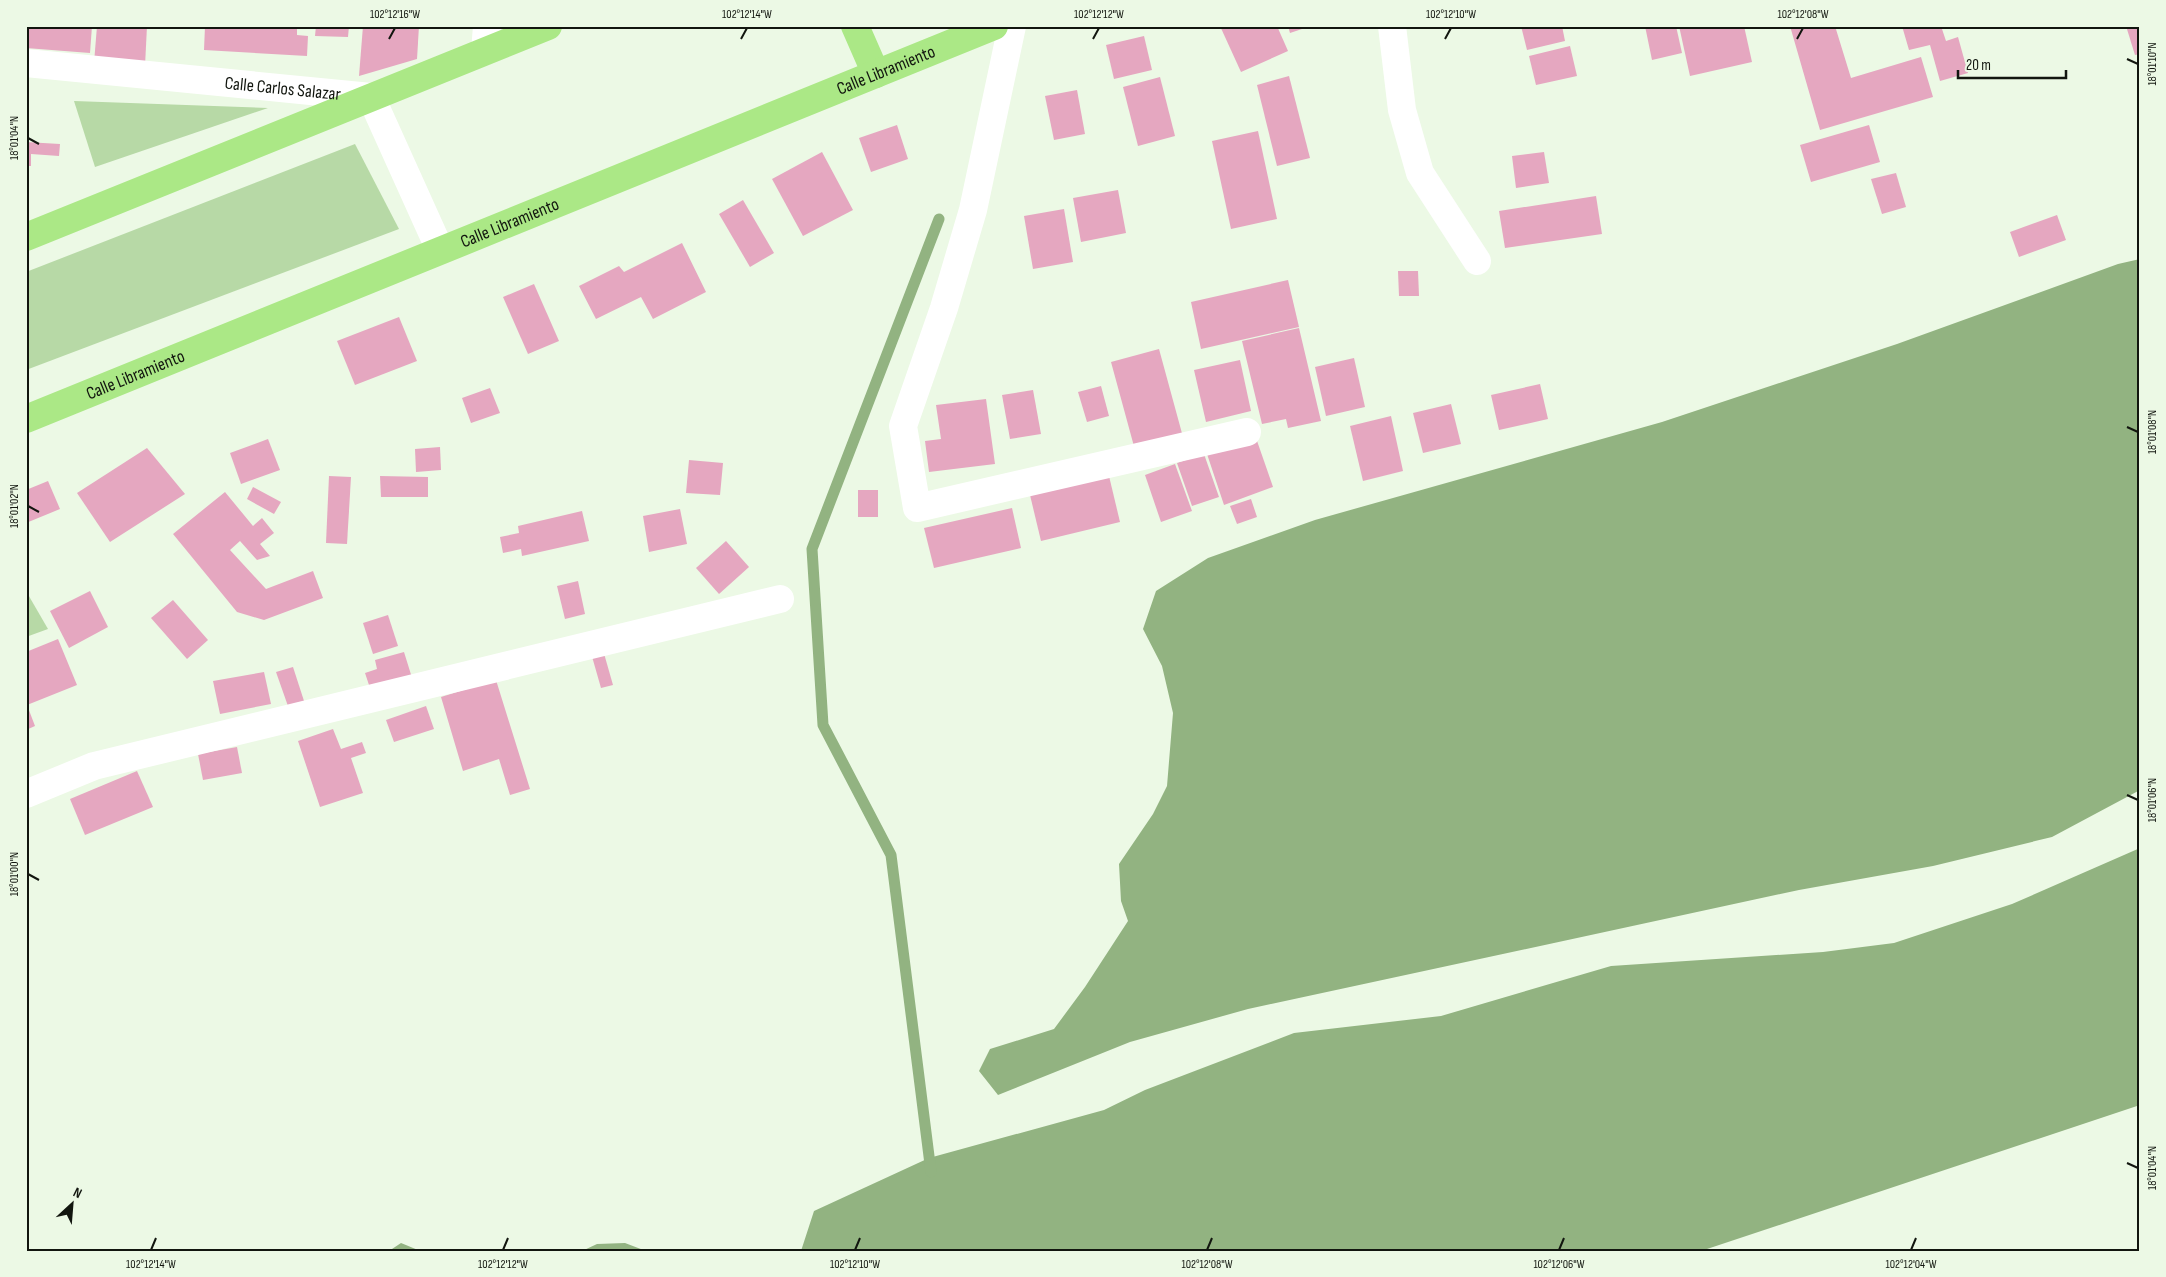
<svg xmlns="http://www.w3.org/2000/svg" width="2166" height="1277" font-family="'Sofia Sans Condensed',sans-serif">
<rect width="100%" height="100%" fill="#ecf9e5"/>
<!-- green -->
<g fill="#b7d9a6">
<polygon points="74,101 268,108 95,167"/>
<polygon points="355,144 399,229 26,370 26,272"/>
<polygon points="26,591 48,629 26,637"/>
</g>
<!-- water -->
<g fill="#92b381">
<polygon points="2140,259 2140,790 2052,837 1933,866 1799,890 1248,1009 1130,1042 998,1095 979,1071 990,1049 1054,1029 1085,987 1128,921 1121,901 1119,864 1153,814 1167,786 1173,713 1162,666 1143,629 1156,591 1208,558 1315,520 1662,422 1897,344 2118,264"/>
<polygon points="2140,848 2140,1105 1701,1251 801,1251 814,1211 929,1158 1104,1110 1145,1090 1294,1033 1441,1016 1611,966 1823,952 1894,943 2012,904"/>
<polygon points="401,1243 418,1250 420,1251 389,1251"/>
<polygon points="625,1243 646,1251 582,1251 597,1244"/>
</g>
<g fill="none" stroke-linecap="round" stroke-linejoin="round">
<!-- stream -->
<polyline stroke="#92b381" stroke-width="11" points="931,1172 891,855 823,725 812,549 939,219"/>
</g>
<!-- building -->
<g fill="#e5a7c0">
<polygon points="26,26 92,26 90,53 26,48"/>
<polygon points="97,26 147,26 145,66 94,63"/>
<polygon points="205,26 297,26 297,35 308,36 307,56 204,50"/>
<polygon points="316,26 349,26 348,37 315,36"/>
<polygon points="363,26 419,26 417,59 359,76"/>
<polygon points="1220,26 1277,26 1288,51 1241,72"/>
<polygon points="1288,26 1308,26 1308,27 1290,33"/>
<polygon points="1521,26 1562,26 1565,41 1527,50"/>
<polygon points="1645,26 1676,26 1682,53 1652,60"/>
<polygon points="1679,26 1744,26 1752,62 1690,76"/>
<polygon points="1790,26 1835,26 1851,78 1921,57 1933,97 1820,130"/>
<polygon points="1902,26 1941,26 1946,41 1958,37 1968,73 1940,81 1930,45 1909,50"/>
<polygon points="2126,26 2140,26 2140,54 2135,55"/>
<polygon points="1144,36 1152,70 1114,79 1106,45"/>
<polygon points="1570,46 1577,76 1536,85 1529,56"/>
<polygon points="1289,76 1310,158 1277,166 1257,85"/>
<polygon points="1160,77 1175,136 1138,146 1123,87"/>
<polygon points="1077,90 1085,134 1054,140 1045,96"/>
<polygon points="897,125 908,159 871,172 859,138"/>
<polygon points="1869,125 1880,162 1811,182 1800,145"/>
<polygon points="1258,131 1277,219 1231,229 1212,141"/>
<polygon points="26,142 60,144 59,156 31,154 31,166 26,166"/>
<polygon points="822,152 853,210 803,236 772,179"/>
<polygon points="1544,152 1549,183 1516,188 1512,156"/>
<polygon points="1896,173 1906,207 1882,214 1871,179"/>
<polygon points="1118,190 1126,233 1081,242 1073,198"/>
<polygon points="1596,196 1602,234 1505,248 1499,211"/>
<polygon points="743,200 774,253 750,267 719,214"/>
<polygon points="1064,209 1073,262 1033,269 1024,216"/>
<polygon points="2057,215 2066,240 2019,257 2010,232"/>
<polygon points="682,243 706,292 653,319 641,297 596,319 579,286 619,266 624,272"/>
<polygon points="1398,271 1418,271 1419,296 1399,296"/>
<polygon points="1288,280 1299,327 1201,349 1191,302"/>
<polygon points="534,284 559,341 528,354 503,297"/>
<polygon points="399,317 417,361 355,385 337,341"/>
<polygon points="1299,328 1321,421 1288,428 1286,419 1262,424 1242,341"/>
<polygon points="1159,349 1183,437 1135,450 1111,362"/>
<polygon points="1354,358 1365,407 1326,416 1315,367"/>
<polygon points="1240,360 1251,411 1206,422 1194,370"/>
<polygon points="1540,384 1548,419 1499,430 1491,395"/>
<polygon points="1101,386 1109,416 1087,422 1078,392"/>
<polygon points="490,388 500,413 471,423 462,398"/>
<polygon points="1033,390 1041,434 1010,439 1002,395"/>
<polygon points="986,399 995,464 929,472 925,441 941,439 936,405"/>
<polygon points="1451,404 1461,444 1423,453 1413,413"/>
<polygon points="1391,416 1403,471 1363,481 1350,426"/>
<polygon points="1256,438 1273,487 1224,505 1207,454"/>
<polygon points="268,439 280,470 241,484 230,453"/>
<polygon points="440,447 441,470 416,472 415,449"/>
<polygon points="147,448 185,494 110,542 77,493"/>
<polygon points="1204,454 1219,497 1192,506 1177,463"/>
<polygon points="689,460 723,463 720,495 686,493"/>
<polygon points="1175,464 1192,511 1161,522 1145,475"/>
<polygon points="329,476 351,477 347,544 326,543"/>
<polygon points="380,476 428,477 428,497 381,497"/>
<polygon points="1109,476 1120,522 1041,541 1030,495"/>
<polygon points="48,481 60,509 26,523 26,490"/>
<polygon points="253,487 281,502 274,514 247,499"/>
<rect x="858" y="490" width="20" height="27"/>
<polygon points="225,492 253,526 262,518 274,533 260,544 270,556 257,560 240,541 230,550 266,589 313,571 323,598 264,620 237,612 173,534"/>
<polygon points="1251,499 1257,517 1237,524 1230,506"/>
<polygon points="1012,508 1021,548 934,568 924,528"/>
<polygon points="680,509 687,544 649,552 643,516"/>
<polygon points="582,511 589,541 522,556 521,549 503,553 500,537 519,533 518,526"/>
<polygon points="726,541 749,567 719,594 696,568"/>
<polygon points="578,581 585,614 565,619 557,586"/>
<polygon points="90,591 108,627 69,648 50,611"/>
<polygon points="173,600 208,640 187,659 151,618"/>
<polygon points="388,615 398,646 373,654 363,623"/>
<polygon points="58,639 77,685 27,705 35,726 26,730 26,652"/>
<polygon points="603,650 613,685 601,688 591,653"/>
<polygon points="404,652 413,681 372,694 365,673 377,669 375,660"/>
<polygon points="293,667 305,704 289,709 276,672"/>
<polygon points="264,672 271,704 220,714 213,681"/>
<polygon points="496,680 530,789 510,795 499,759 463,771 441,697"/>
<polygon points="426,706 434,729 394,742 386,720"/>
<polygon points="333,729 341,749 362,742 366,753 351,758 363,793 320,807 298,741"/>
<polygon points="237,747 242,773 203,780 198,754"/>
<polygon points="137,771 153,807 85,835 70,799"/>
</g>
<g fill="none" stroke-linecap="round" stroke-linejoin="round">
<!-- minor -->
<g stroke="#fff" stroke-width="28">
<polyline points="1012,26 973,210 944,308 903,426 917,508 1247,432"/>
<polyline points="1392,26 1402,110 1420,173 1477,261"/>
<polyline points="485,51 487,26"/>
<path id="s1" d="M26,63l345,34 69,153"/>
<polyline points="26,794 94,766 780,599"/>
</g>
<!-- trunk -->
<g stroke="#abe886" stroke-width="28">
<polyline points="855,26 876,74"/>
<polyline points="26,237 548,26"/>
<path id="s2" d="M26,419l968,-393"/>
</g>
</g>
<!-- ticks -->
<path fill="none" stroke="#12160f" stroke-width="2" d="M389,39l6,-11M741,39l6,-11M1093,39l6,-11M1445,39l6,-11M1797,39l6,-11M2127,59l11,5M28,138l11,6M2127,427l11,5M28,506l11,6M2127,795l11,5M28,874l11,6M2127,1163l11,5M151,1250l5,-12M503,1250l5,-12M855,1250l5,-12M1207,1250l5,-12M1559,1250l5,-12M1911,1250l5,-12"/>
<g text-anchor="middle" stroke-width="4" stroke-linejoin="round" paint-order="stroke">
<!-- street labels -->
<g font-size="18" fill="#12160f" stroke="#ecf9e5">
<text dy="6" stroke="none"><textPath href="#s2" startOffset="928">Calle Libramiento</textPath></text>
<text dy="6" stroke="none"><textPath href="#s1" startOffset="258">Calle Carlos Salazar</textPath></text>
<text dy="6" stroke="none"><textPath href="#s2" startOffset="522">Calle Libramiento</textPath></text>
<text dy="6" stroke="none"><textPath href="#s2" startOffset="118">Calle Libramiento</textPath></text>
</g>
</g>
<!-- border -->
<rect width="2166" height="1277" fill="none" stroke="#ecf9e5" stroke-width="55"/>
<!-- north arrow -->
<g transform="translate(72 1204) rotate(26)" stroke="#ecf9e5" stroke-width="4" paint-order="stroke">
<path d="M0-4L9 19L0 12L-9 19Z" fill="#12160f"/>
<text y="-8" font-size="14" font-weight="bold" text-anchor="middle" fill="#12160f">N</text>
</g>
<!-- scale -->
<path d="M1958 70v8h108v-8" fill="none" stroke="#12160f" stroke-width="2.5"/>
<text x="1966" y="70" font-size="15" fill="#12160f" stroke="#ecf9e5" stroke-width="4" paint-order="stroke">20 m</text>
<rect x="28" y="28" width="2110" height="1222" fill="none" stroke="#12160f" stroke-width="2"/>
<g font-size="12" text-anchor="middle" fill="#12160f">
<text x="395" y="18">102°12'16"W</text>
<text x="747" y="18">102°12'14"W</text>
<text x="1099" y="18">102°12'12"W</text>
<text x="1451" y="18">102°12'10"W</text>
<text x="1803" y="18">102°12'08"W</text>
<text transform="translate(2152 64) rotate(-90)" y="4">18°01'10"N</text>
<text transform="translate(14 138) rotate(-90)" y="4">18°01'04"N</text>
<text transform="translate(2152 432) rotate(-90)" y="4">18°01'08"N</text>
<text transform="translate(14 506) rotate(-90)" y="4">18°01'02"N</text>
<text transform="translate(2152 800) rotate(-90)" y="4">18°01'06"N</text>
<text transform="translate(14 874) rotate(-90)" y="4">18°01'00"N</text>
<text transform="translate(2152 1168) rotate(-90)" y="4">18°01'04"N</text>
<text x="151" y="1268">102°12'14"W</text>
<text x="503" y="1268">102°12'12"W</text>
<text x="855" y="1268">102°12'10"W</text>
<text x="1207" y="1268">102°12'08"W</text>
<text x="1559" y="1268">102°12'06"W</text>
<text x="1911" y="1268">102°12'04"W</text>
</g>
</svg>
